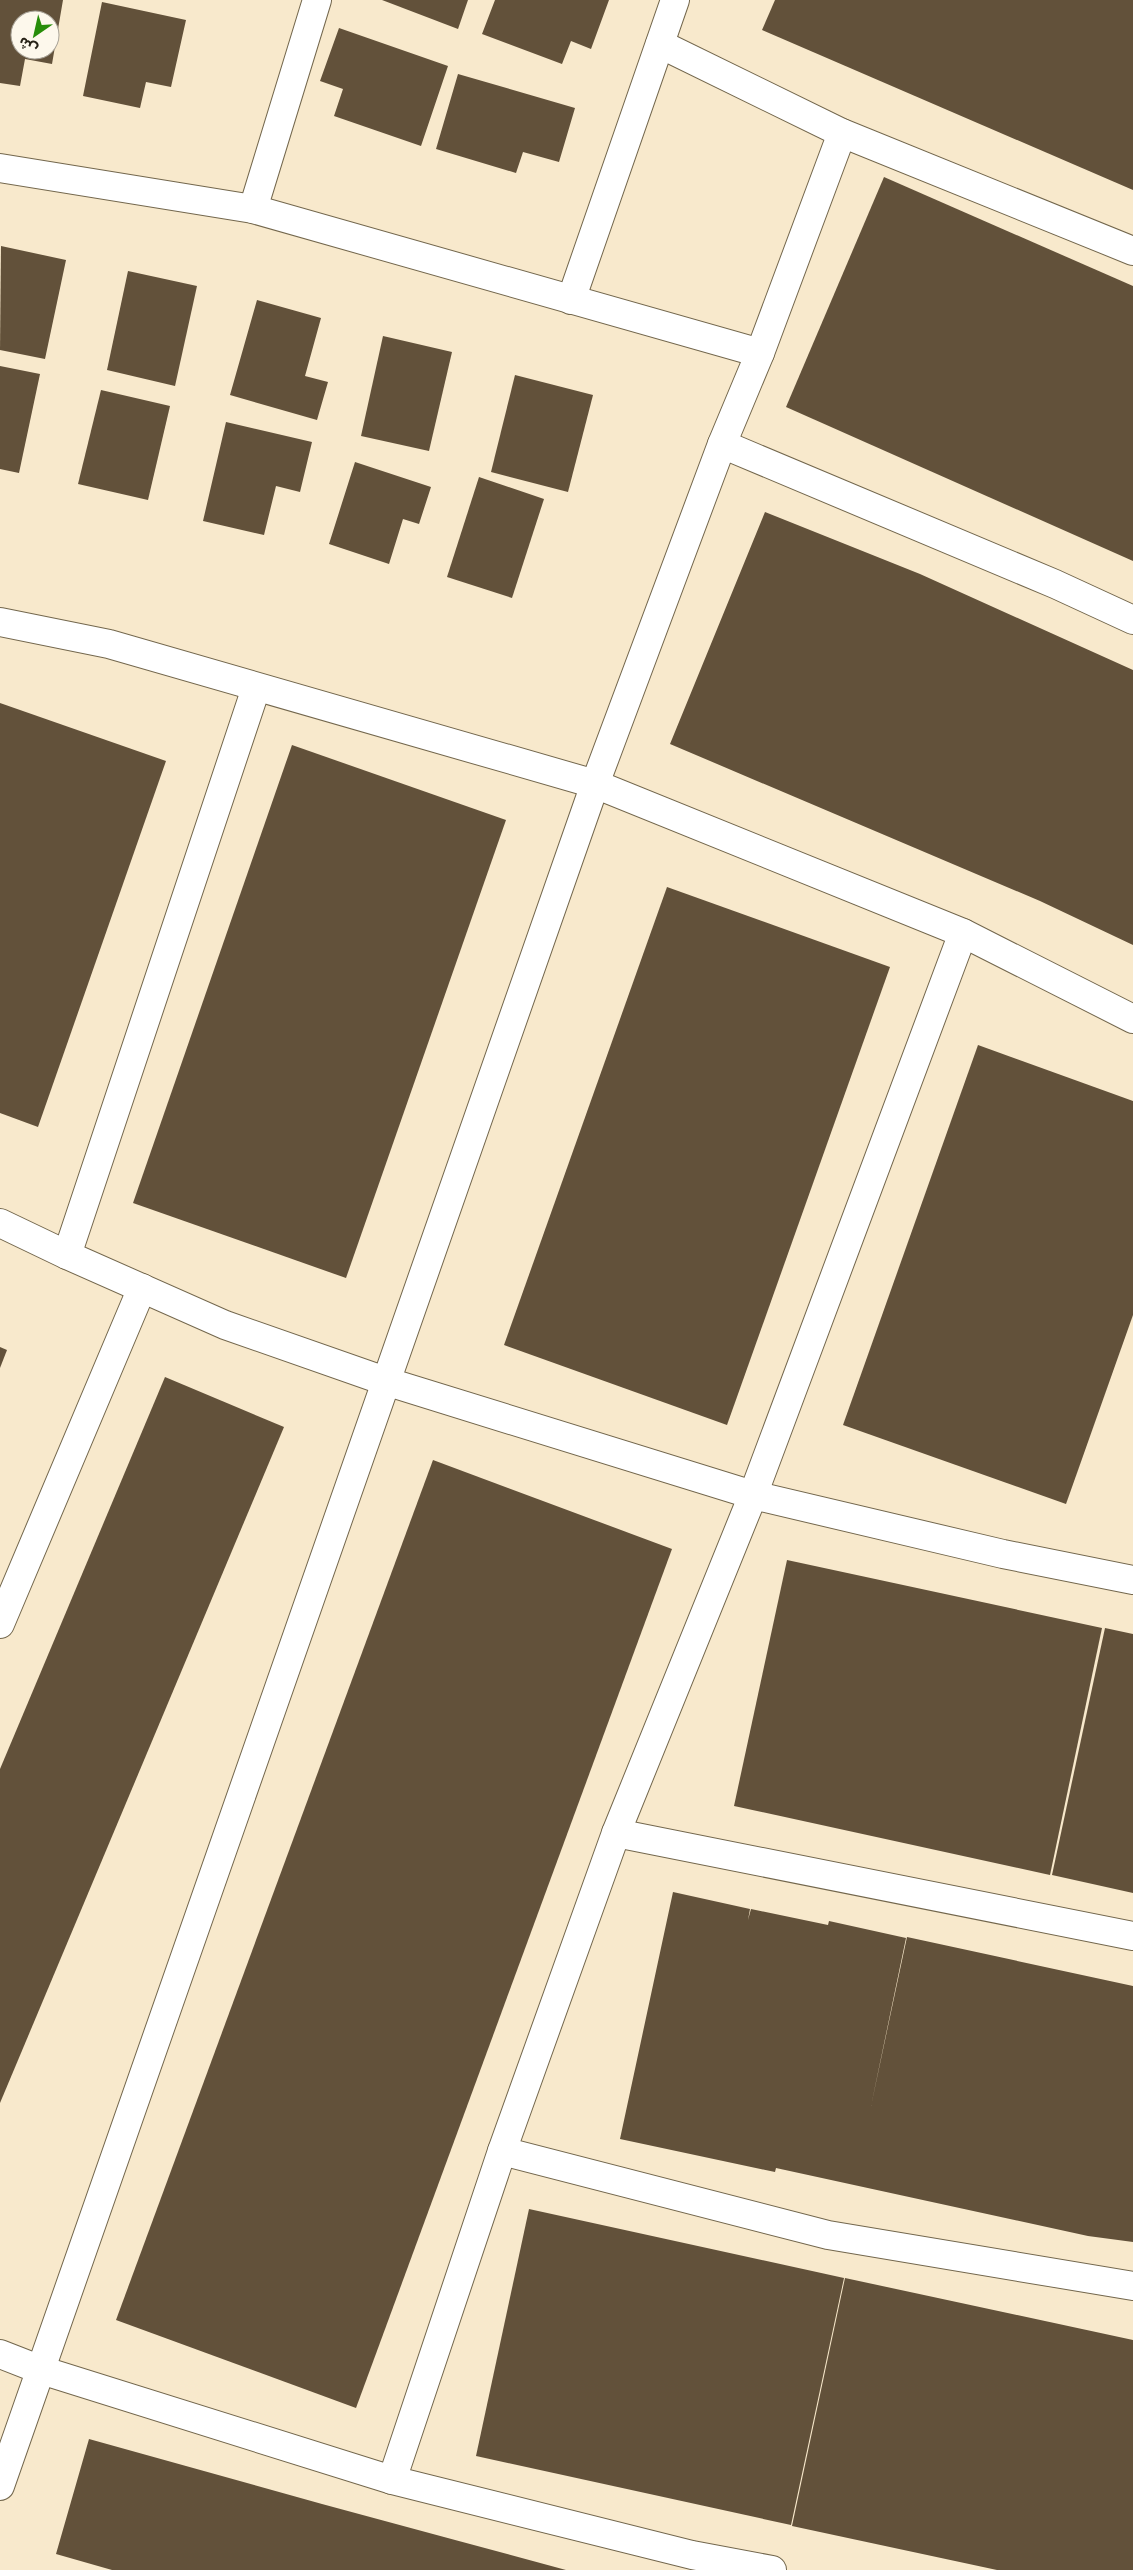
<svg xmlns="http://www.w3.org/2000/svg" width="1133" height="2570" font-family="Signika,'Noto Sans Arabic',sans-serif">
<rect width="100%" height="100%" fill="#f8e9cc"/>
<!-- building -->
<g fill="#62513a" fill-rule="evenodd">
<path d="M0,0h63l-11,64 -27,-5 -5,27 -20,-3zM20,20h30v30h-30z"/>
<polygon points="382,0 468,0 458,29"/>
<polygon points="495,0 609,0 591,49 571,41 562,64 482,34"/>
<polygon points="775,0 1133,0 1133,190 762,30"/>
<polygon points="102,2 186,20 171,87 146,82 140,108 83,96"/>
<polygon points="339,28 448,66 421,146 334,116 343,89 320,81"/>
<polygon points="458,74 575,108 559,162 523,152 516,173 436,149"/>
<polygon points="884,177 1133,286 1133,561 786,407"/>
<polygon points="1,246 66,260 45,359 0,350"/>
<polygon points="128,271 197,286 175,386 107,370"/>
<polygon points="257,300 321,318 305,376 328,382 317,420 230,395"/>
<polygon points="383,336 452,352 429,451 361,436"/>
<polygon points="0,366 40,374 19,473 0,469"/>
<polygon points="515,375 593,395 568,492 491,472"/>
<polygon points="101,390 170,406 148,500 78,484"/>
<polygon points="226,422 312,442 300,492 276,486 264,535 203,521"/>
<polygon points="355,462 431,487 419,524 403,519 389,564 329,544"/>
<polygon points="479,477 544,499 512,598 447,577"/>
<polygon points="765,512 920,574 1133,670 1133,945 1040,901 670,744"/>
<polygon points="0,703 166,761 38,1127 0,1113"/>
<polygon points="292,745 506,820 346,1278 133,1203"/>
<polygon points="667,887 890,967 727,1425 504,1345"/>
<polygon points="978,1045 1133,1101 1133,1315 1066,1504 843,1425"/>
<polygon points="0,1347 7,1350 0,1368"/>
<polygon points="165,1377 284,1427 0,2103 0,1769"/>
<polygon points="433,1460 672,1549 356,2408 116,2320"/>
<polygon points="787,1560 1102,1628 1050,1875 734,1806"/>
<polygon points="1105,1628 1133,1634 1133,1893 1052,1875"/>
<polygon points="673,1892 750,1909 748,1920 751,1909 828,1925 829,1921 906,1938 871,2106 907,1937 1133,1986 1133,2242 1088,2236 776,2168 775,2172 620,2139"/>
<polygon points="529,2209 844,2278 791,2525 476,2456"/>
<polygon points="845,2278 1133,2340 1133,2570 997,2570 792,2526"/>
<polygon points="89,2439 322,2504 566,2570 112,2570 56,2554"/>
</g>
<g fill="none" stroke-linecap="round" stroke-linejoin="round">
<defs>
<g id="minor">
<polyline points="660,44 842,133 1133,251"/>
<polyline points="0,168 253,209 760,353"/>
<polyline points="253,209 317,0"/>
<polyline points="571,300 675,0"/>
<polyline points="722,444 1055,584 1133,620"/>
<polyline points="0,622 109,644 595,784 963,933 1133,1019"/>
<polyline points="0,1223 67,1255 225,1325 385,1381 753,1495 1003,1554 1133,1580"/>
<polyline points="67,1255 256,688"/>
<polyline points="0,1624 142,1288"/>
<polyline points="616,1833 1133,1936"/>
<polyline points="502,2151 828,2235 1133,2286"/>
<polyline points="0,2354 41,2370 392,2480 692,2555 772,2570"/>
<polyline points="392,2480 502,2151 616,1833 753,1495 963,933"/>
<polyline points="0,2486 595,784 722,444 760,353 842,133"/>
</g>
</defs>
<!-- minor casing -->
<use href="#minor" stroke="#73674d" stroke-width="30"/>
<!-- minor -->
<use href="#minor" stroke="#fff" stroke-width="28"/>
</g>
<!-- north arrow -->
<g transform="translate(35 35) rotate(214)"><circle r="24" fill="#fdf8ec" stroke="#a7a297"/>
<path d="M0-4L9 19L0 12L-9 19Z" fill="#278d09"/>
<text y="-8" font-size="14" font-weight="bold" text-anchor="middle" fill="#272217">ش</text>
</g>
</svg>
